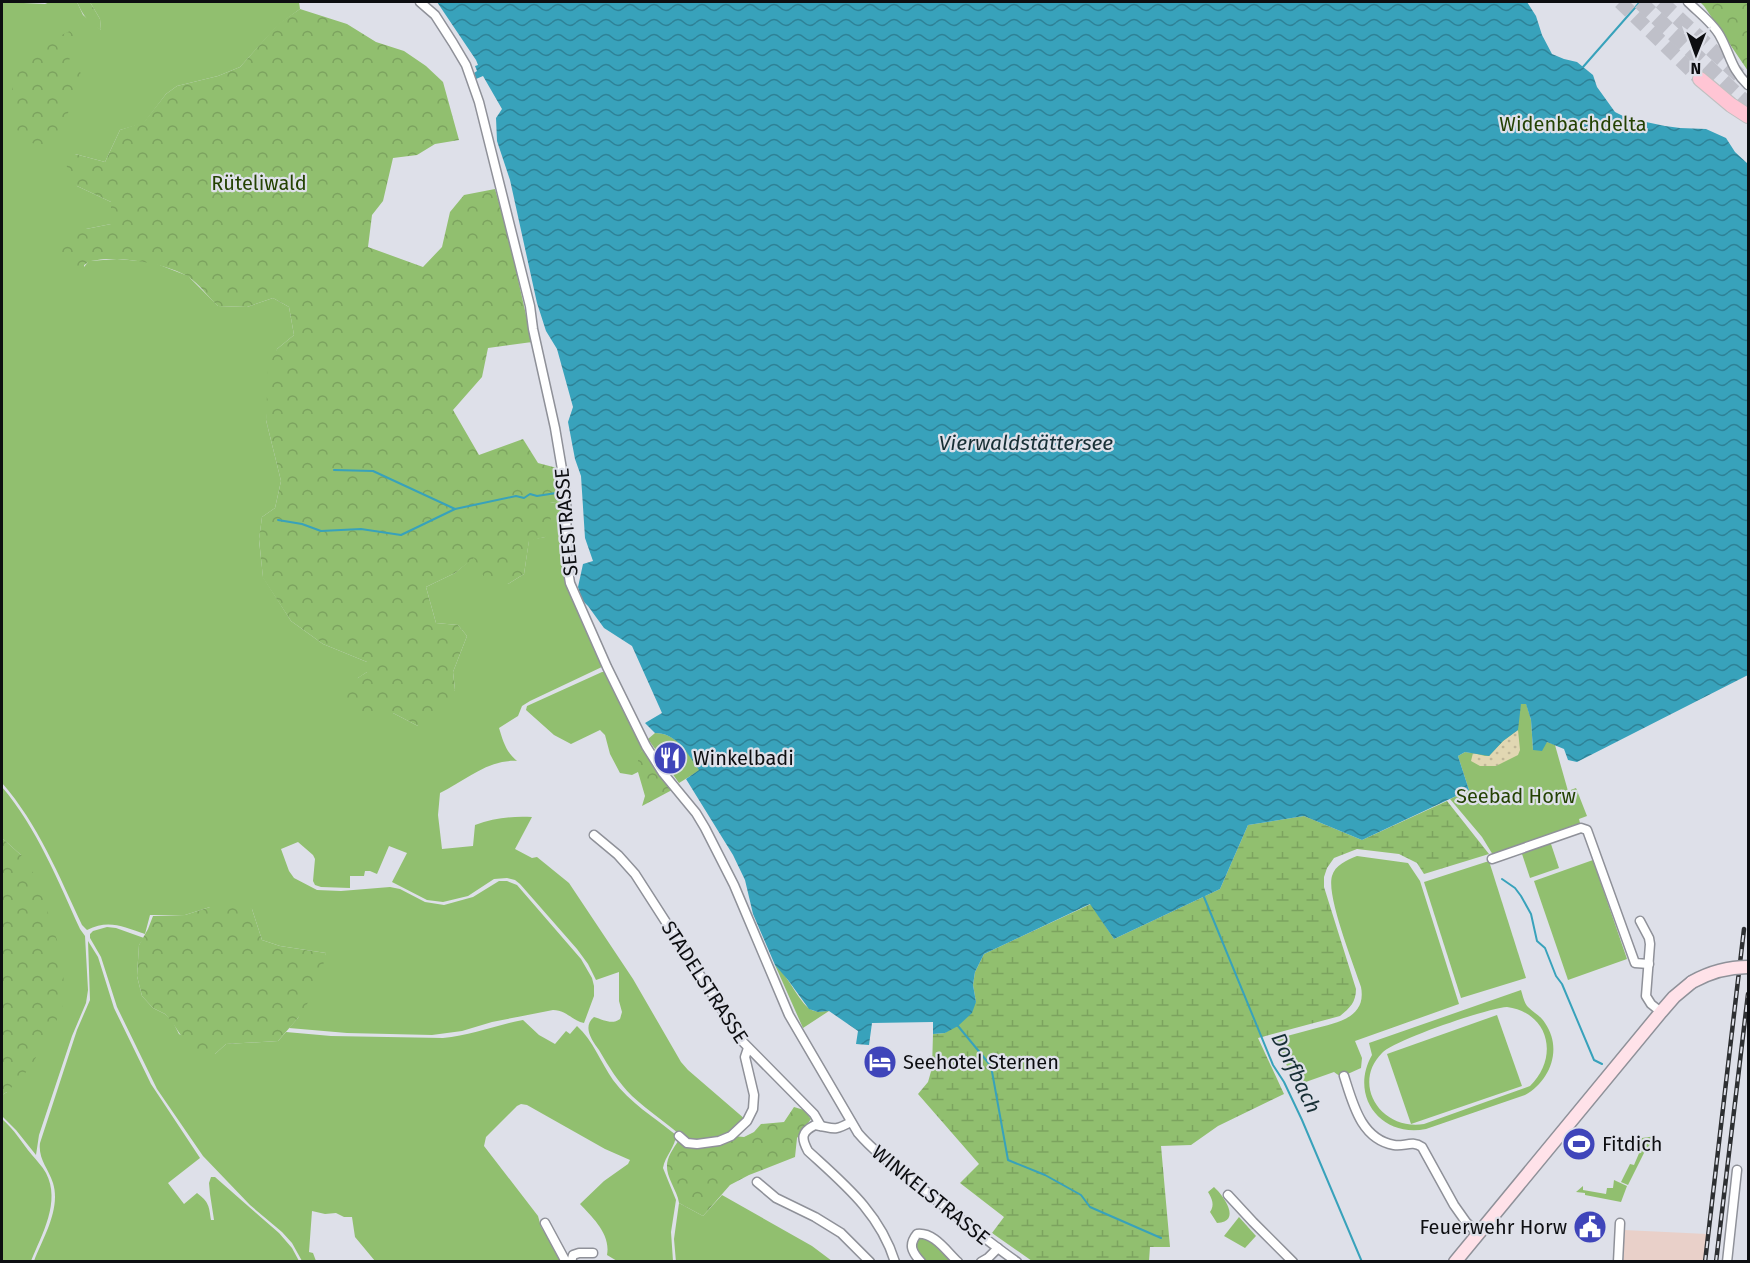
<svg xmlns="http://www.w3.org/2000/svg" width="1750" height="1263" font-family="'Fira Sans',sans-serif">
<defs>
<pattern id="forest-crowns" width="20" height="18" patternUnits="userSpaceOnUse" patternTransform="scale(1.5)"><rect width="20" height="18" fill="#91bf6f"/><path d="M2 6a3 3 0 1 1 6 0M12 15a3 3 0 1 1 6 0" fill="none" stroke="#7ca35f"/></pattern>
<pattern id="wetland-marsh" width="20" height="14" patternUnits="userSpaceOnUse" patternTransform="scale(1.5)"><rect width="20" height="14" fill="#91bf6f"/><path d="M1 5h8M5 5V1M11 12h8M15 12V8" fill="none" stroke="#7ca35f"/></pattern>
<pattern id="sand-dots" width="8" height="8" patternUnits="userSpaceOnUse" patternTransform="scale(1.5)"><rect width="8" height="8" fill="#e1d7b2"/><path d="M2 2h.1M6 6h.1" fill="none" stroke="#c0b798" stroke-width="1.8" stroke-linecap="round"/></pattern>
<pattern id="water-waves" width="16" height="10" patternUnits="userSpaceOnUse" patternTransform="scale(1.5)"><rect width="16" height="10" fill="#38a2bb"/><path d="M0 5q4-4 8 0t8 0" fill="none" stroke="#2e8297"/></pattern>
</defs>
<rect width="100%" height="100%" fill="#dee0e9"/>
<!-- commercial -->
<polygon fill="#e9d0c9" points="1624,1230 1707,1234 1703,1261 1623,1261"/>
<!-- green -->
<g fill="#91bf6f" fill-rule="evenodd">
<path d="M2,2l43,2 5,-2h27l6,13 18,15 -1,-11 -10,-17h209l1,7 -22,16 -38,42 -22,9 -41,10 -11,8 -22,29 -24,7 -15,32 -30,-8 2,32 34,16v22l-25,5 -2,38 5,-6 28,-2 35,3 36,14 30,30 29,1 26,-9 16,9 5,28 -17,14 -11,71 15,61 -6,27 -13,9 -3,23 4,37 28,44 32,23 44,18v10l-9,6 -4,35h39l25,13 37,-36 -2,-18 14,-36 -9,-11 -22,-2 -10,-36 29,-14 19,-16 34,27 16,-10 5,-34 16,-3 5,-34 12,-2 1,54 41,111 -74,35 -8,5 -4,10 -19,12c4,13 7,24 18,33 -29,-2 -52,20 -77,32l-2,22 4,34 31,-3 2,-21c19,-7 36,-9 57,-8l-17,32 17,9 5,-1 32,26 64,96 48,83 7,8 58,50c-16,20 -35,20 -59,21 -17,-16 -38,-29 -55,-45 -14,-14 -23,-29 -33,-46 -7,-10 -17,-23 -5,-33 10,3 18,8 26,2l2,-7 -3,-11v-29l-23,8 -8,-16 -11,-15 -57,-65 -5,-4 -8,-2 -13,1 -26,17 -25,6 -16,-2 -35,-18 15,-29 -18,-7 -12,28 -7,-3h-5l-1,5h-14v12l-29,-1 -6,-2 -2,-4 2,-22 -2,-4 -15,-13 -17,7 8,22 5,7 23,12 24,1 49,-4 10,2 25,13 19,3 29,-8 26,-16h8l10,4 64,74 11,19 2,8v10l-10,27c-11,-2 -18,-13 -31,-13l-61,12 -30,9 -30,4 -85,-2 -58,-5 9,-10 28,-65 -46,-7 -18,-6 -10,-31 -42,-2 -25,8h-35l-5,19c-22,-7 -36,-15 -58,-4l-5,-5c-23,-49 -44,-101 -80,-142z"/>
<polygon points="602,672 607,672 644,749 638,756 638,772 632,775 620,773 610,754 605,735 600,730 571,744 554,735 526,710 527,706"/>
<polygon points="1526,703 1531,720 1533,750 1547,742 1555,745 1568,791 1576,788 1587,816 1579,819 1580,823 1493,855 1482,837 1450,799 1469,790 1458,756 1465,752 1473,753 1521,704"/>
<path d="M655,733c22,0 34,21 45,37l-21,13 -31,-44z"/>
<path d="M2,787c35,41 56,94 78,142l5,7 3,54 -2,13 -14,33 -33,99 -3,20 -20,-25 -14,-14v-21l5,-3 14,-237 -19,-17z"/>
<polygon points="1550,841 1559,868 1530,878 1521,851"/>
<path d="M1357,856l51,7 12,18 39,123 -104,37 7,17 -1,10 -20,9 -7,-5 -34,12 -11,-13 -13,-32c12,-3 25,-7 37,-10 23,-6 54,-11 48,-42 -7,-22 -35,-91 -29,-111 3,-11 15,-16 25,-20z"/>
<polygon points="1593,860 1627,959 1568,980 1534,881"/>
<polygon points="1489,861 1526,978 1461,998 1424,882"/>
<path d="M107,927l9,1 28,10 -5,7 -2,31 5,20 11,12 12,6 8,8 6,12 36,20 11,-10 52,-3 8,-9 45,4 112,2c27,-2 53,-13 80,-18l16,15 16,9 11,-13 4,3 7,-8c16,14 24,37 36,54 17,23 41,37 63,55 0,11 -11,21 -13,33l13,32 -5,32 2,29h-56l-10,-6c4,-21 -15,-38 -27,-51l24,-23 24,-17 2,-4 -25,-11 -78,-44 -6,-1 -4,2 -31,31 -2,9 54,70 3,11 22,34h-188l-20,-24 -3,-20h-8l-8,-4 -11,1 -13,-3 -3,41 4,1 3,8h-14l-10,-18 -10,-11 -32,-27 -47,-49 -46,-67 -40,-82 -16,-50 -11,-19v-4l3,-3z"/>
<path d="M88,941l10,16 16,51 37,76 49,74 -32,25 16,21 13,-11c12,9 12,13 14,27h3l-4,-26 -1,-11 2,-6h4l64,56 13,15 7,13h-265c9,-23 27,-52 19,-78 -5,-15 -15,-24 -13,-40l37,-113 13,-30z"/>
<path d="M775,965c13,10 24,37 35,44 6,4 13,2 19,2l-26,17z"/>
<path d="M1521,990c2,6 3,13 7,17 6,6 13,9 17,16 18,26 5,58 -20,72l-99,34c-46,9 -77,-34 -54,-74l-3,-12zM1507,1007c43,6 52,51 23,79l-106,38c-43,7 -73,-40 -42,-71 12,-13 106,-45 125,-46z"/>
<polygon points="1497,1015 1522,1086 1411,1124 1387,1054"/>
<path d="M2,1119c12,10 20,24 30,36 5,6 10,11 14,18 15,29 -4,61 -15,88h-29z"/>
<polygon points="1656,1136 1644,1153 1628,1185 1621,1182 1630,1164 1634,1165 1640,1151 1637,1149 1642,1138"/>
<polygon points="1614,1180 1627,1186 1621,1202 1585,1195 1585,1193 1576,1192 1583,1186 1583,1190 1606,1194 1607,1188 1613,1188"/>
<path d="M1214,1187c10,9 28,35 3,36l-7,-11c5,-7 2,-13 -2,-20z"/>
<polygon points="722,1195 812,1246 832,1261 676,1262 674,1239 679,1203 703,1216"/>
<polygon points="1239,1217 1256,1236 1245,1248 1224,1236"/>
<path d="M921,1237l8,3 22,21h-25c-6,-7 -16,-17 -5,-24z"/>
</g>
<!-- forest -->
<g fill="url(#forest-crowns)">
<path d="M77,2h13l10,17 1,11c-13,-7 -18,-15 -24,-28z"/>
<polygon points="1700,2 1748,2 1748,71 1704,6"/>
<path d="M300,9l47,15 29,18 28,9 22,15 17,16 16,58 -24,4 -18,11 -24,3 -10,43 -11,14 -4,32 55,20 19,-20 8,-35 14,-17 31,-6 13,45 24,108 -44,6 -6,29 -29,33 26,45 44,-16 15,24 19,5 5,33 -12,2 1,28 -6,6 -16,4 -5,33 -16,10 -22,-3 -12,-23 -19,15 -29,14 10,36 22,2 9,11 -14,36 2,18 -19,32 -7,5 -11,-1 -25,-13h-39l-9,-8c2,-18 7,-24 22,-33v-10l-44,-18 -32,-23 -28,-43 -4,-39 3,-22 13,-9 6,-27 -15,-61 2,-53 9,-18 17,-14 -5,-28 -16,-9 -26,9 -29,-1c-10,-9 -19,-23 -31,-30 -22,-13 -70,-21 -96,-15 -5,2 -8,6 -16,8l-18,-13 1,-13 28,-14 25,-5v-22l-34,-16 -13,-25 11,-7 30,8 15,-32 24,-8 22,-28 11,-8 41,-10 22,-9 38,-43z"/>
<path d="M70,31l4,5 -5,26 13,12c-5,27 -19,49 -34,72l-22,-4 -12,-16 -2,-39 11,-29 7,-8z"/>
<polygon points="644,749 672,790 642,806 645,796 638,772 638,755"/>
<polygon points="2,838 21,855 36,877 63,958 64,1001 60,1014 30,1068 7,1092 2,1095"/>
<polygon points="245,905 252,909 262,940 280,946 326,953 318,987 298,1018 278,1041 226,1044 215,1054 205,1054 186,1043 172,1022 165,1014 153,1008 142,996 137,976 139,945 148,929 153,916 185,915 210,907"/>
<path d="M794,1107l10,3 7,9 -14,19 -2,19 -46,18 -19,10 -27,31 -24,-13c-1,-7 -4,-12 -7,-19 -10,-21 -4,-27 8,-46l6,5 47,-7 11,1 10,-5 7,-8 23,-2z"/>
</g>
<!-- wetland -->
<path fill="url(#wetland-marsh)" d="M1447,801l42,53 -65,20 -7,-11 -18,-9 -42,-5 -23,9 -7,10 -3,9v10l32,102c0,13 -6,19 -16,27l-82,22 26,56 -66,32 -27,19 -30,1 9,101h-20l-1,14h-117l-40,-28 12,-16 -44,-34 19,-19 -61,-70 10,-12 4,-14 1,-34 12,-1 31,-31 -3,-17 2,-13 9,-18 107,-50 23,35 106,-50 28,-64 56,-9 58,24z"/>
<!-- sand -->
<polygon fill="url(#sand-dots)" points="1518,730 1520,750 1518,755 1496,766 1480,766 1471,761 1473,753 1485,756 1489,756 1503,741"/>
<!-- water -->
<path fill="url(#water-waves)" d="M437,2h1090l9,14 6,19 10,19 12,5 13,3 16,13 4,12 18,25 12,6 38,8 15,2 26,1 20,9 9,14 13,12v511l-171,87 -9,-2 -4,-11 -17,-7 -5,9 -9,-1 -2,-30 -5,-16h-5l-3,26 -15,11 -14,15 -24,-4 -7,4 11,34 -107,50 -58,-24 -56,9 -28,64 -106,50 -24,-35 -106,50 -9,18 -2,13 3,17 -4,11 -14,13 -13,7 -12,1v-12l-61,1 -3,22 -13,-1 2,-13 -29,-20 -11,1 -9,-3 -21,-29 -13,-15 -22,-51 -8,-34 -12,-25 -47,-76 13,-9c-11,-16 -22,-37 -44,-37l-10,-10 17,-10 -30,-67 -28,-18 -16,-22 -6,-6 -4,-13 5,-23 10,-3 -8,-23 -4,-62 -6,-17 -7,-37 5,-15 -16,-58 -11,-18 -9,-28 -27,-123 -13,-39 -1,-23 6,-9 -19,-33 -7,3 -2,-6 3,-2 -2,-5 3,-1 -2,-5z"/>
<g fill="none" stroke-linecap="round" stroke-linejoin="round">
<!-- stream -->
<g stroke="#38a2bb" stroke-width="2">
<polyline points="1583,67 1640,2"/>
<polyline points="334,470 373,471 455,509"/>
<polyline points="278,520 302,524 321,531 361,529 401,535 455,509 516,496 524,498 530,494 537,496 556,493"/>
<polyline points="1502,879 1515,888 1521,896 1531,914 1537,941 1545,948 1556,976 1562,984 1594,1060 1602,1064"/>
<polyline points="1204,897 1273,1065 1284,1082 1302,1120 1362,1262"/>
<polyline points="958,1026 991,1066 1008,1160 1045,1175 1081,1195 1090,1207 1161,1238"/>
</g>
<!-- primary-tunnel -->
<polyline stroke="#bfc0c9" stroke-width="14" stroke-dasharray="14 7" stroke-linecap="butt" points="1620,2 1700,79"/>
<!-- highway-tunnel -->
<g stroke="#bfc0c9" stroke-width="15" stroke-dasharray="15 8" stroke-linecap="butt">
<polyline points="1640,2 1748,105"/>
<polyline points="1661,2 1742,78"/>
</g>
<defs>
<g id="street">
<path d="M420,2l15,13 18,28 13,22 13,37 51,204 3,23 22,99 11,65 1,72 3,18 37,84 39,79 17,27 33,40 9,15 29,57 55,130 69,118c17,20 40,36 60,52 32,26 65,53 99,77"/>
<path d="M1688,2c10,10 25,21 32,34 11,20 11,33 28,49"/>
<polyline points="594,835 618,855 635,874 743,1042 814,1114 821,1126"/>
<polyline points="1492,859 1581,828 1587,830 1635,963 1649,964"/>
<polyline points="1640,921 1649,938 1650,944 1646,996 1651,1004 1661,1012"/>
<path d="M1344,1076c9,28 17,63 50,69 10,2 18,-5 28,2l32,58 12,17 12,12"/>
<path d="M851,1122c-19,10 -16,6 -36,3 -14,7 -14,13 -7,26 36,33 72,62 87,111"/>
<polyline points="679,1136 687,1143 697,1144 719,1141 731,1136 747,1121 753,1109 754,1095 745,1057 748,1048"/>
<polyline points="757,1182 776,1198 815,1217 841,1233 870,1262"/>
<polyline points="1228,1195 1253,1222 1293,1262"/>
<polyline points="545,1223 566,1262"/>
<polyline points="571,1262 573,1255 579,1253 593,1253"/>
<path d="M921,1262c-9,-10 -13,-17 -4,-28 17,-2 29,17 41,28"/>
<polyline points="981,1262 988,1258 998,1248"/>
<polyline points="1618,1262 1620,1223"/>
<polyline points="1727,1262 1737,1170"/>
</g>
<polyline id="secondary" points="1455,1262 1661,1012 1674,997 1692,982"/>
<polyline id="primary" points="1700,79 1731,105 1748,116"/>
</defs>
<!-- street casing -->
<use href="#street" stroke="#8f9199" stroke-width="11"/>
<!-- secondary casing -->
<use href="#secondary" stroke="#8f9199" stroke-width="15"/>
<!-- primary casing -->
<use href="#primary" stroke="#c0c0c1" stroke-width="16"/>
<!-- street -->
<use href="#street" stroke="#fff" stroke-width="8"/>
<!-- secondary -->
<use href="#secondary" stroke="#ffe2e9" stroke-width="12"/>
<!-- primary -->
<use href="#primary" stroke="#ffc5d4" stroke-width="14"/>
<defs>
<g id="rail">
<polyline points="1705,1262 1744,929"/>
<polyline points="1716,1262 1748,994"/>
</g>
</defs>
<!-- rail casing -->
<use href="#rail" stroke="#2d2f32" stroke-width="4.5"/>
<!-- rail -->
<use href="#rail" stroke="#dee0e9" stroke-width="2" stroke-dasharray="7" stroke-linecap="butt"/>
<defs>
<path id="secondary-bridge" d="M1692,982c18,-10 36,-15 56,-15"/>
</defs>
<!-- secondary-bridge casing -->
<use href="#secondary-bridge" stroke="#8f9199" stroke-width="15" stroke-linecap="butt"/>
<!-- secondary-bridge -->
<use href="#secondary-bridge" stroke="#ffe2e9" stroke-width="12"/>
</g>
<!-- icons -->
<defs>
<symbol id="restaurant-disc" viewBox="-11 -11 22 22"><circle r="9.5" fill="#3f45ba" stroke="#dee0e9"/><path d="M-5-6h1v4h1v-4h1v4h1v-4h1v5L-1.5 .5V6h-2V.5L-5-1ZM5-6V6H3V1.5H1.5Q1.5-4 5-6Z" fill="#fff"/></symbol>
<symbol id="hotel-disc" viewBox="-11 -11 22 22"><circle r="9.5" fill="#3f45ba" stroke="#dee0e9"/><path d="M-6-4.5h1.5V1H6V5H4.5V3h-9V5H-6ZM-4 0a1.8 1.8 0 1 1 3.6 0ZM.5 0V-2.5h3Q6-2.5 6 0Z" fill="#fff"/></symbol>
<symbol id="stadium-disc" viewBox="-11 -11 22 22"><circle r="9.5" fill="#3f45ba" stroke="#dee0e9"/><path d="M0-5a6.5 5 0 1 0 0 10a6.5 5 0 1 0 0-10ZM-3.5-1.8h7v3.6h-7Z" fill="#fff"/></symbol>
<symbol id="civic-disc" viewBox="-11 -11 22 22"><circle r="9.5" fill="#3f45ba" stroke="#dee0e9"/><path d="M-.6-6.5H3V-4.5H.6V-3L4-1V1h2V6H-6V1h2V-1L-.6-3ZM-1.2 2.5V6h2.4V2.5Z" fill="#fff"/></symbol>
</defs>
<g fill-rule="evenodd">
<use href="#restaurant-disc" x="651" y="739" width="38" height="38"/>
<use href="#hotel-disc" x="861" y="1043" width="38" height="38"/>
<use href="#stadium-disc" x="1560" y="1125" width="38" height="38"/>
<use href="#civic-disc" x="1571" y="1208" width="38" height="38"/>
</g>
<g text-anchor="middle" stroke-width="4.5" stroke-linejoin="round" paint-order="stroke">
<!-- park labels -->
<g font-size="20" fill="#244203" stroke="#dee0e9">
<text x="1573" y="131">Widenbachdelta</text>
<text x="259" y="190">Rüteliwald</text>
<text x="1516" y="803">Seebad Horw</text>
</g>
<!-- street labels -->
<g font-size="20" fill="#0d0e11" stroke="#dee0e9">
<text transform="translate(566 522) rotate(-95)" y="7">SEESTRASSE</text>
<text transform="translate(705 982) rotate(57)" y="7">STADELSTRASSE</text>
<text transform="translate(931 1195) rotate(39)" y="7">WINKELSTRASSE</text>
</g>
<!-- poi labels -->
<g font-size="20" fill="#0d0e11" stroke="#dee0e9" text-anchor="start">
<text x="693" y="765">Winkelbadi</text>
<text x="903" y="1069">Seehotel Sternen</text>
<text x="1602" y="1151">Fitdich</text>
<text x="1567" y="1234" text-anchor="end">Feuerwehr Horw</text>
</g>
<!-- water labels -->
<g font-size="21" font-style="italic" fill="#172f35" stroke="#dee0e9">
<text x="1026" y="450">Vierwaldstättersee</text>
<text transform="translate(1296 1073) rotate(64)" y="7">Dorfbach</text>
</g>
</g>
<!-- border -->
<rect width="1750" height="1263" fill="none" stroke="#0d0e11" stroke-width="6"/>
<!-- north arrow -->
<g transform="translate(1696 54) rotate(181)" stroke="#dee0e9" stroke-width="4.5" paint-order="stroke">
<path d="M0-4.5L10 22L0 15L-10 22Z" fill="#0d0e11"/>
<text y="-9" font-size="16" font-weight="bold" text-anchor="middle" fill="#0d0e11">N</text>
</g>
</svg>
